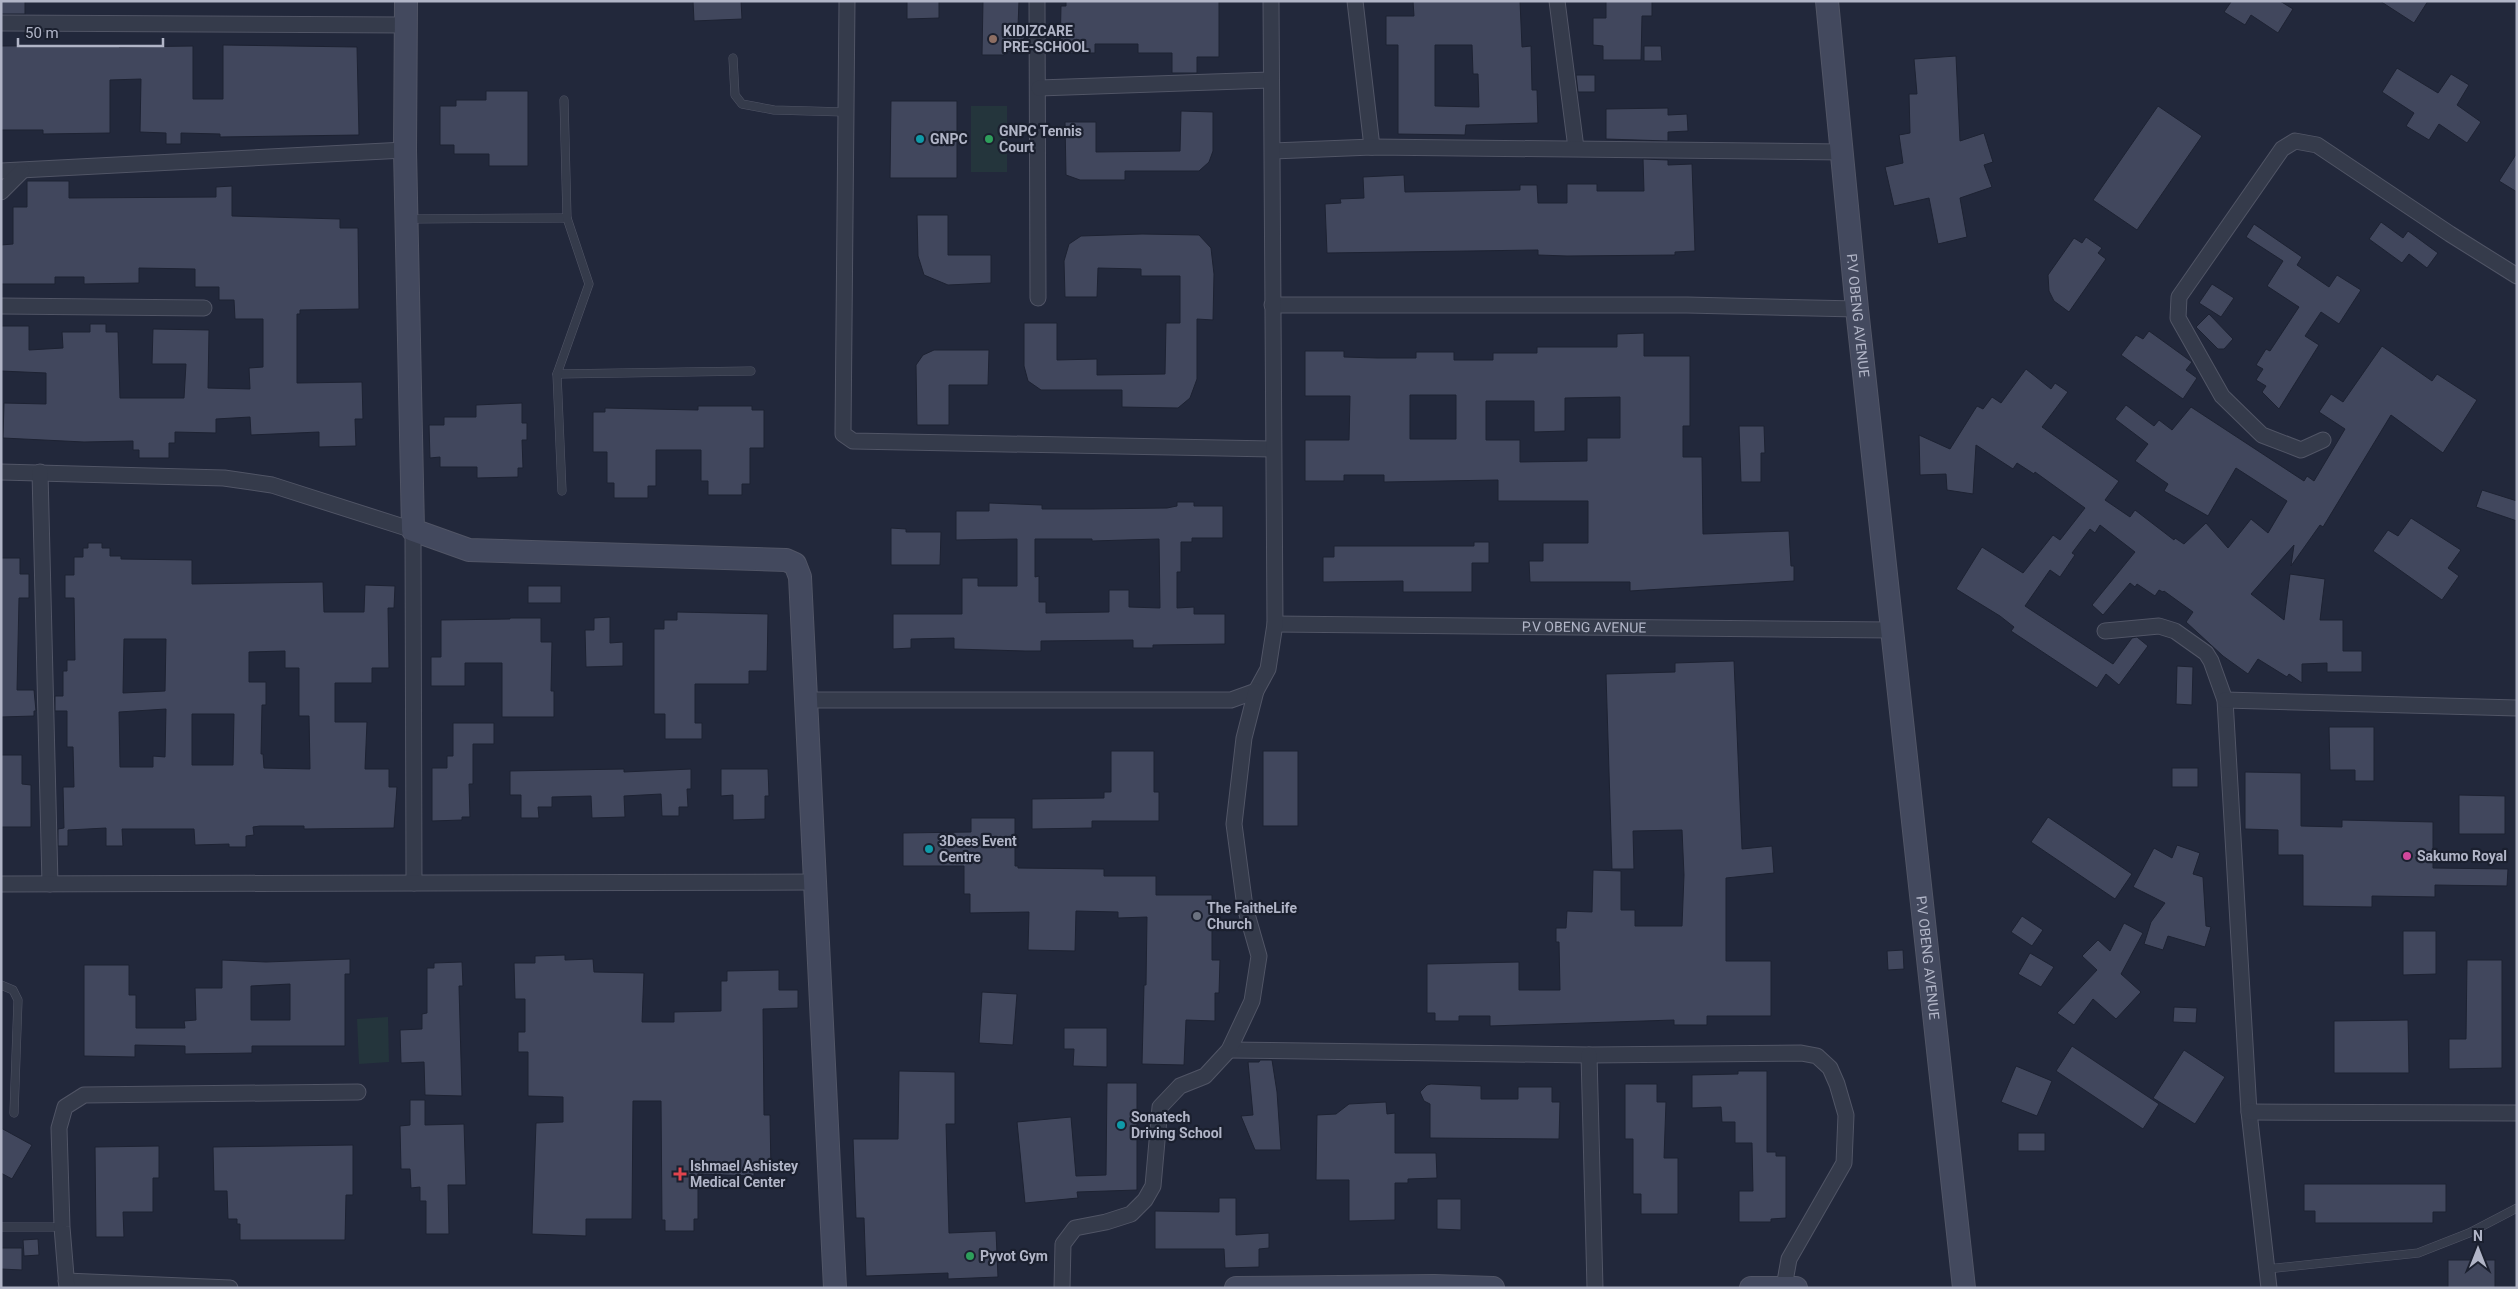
<svg xmlns="http://www.w3.org/2000/svg" width="2518" height="1289" font-family="Roboto,sans-serif">
<rect width="100%" height="100%" fill="#22283b"/>
<!-- green -->
<g fill="#24353c">
<rect x="971" y="106" width="36" height="66"/>
<polygon points="388,1017 389,1062 359,1064 357,1019"/>
</g>
<!-- building -->
<g fill="#41475d" stroke="#1d2232" fill-rule="evenodd">
<rect x="1" y="1" width="24" height="13"/>
<polygon points="693,1 741,1 742,19 694,21"/>
<polygon points="907,1 939,1 939,18 907,19"/>
<polygon points="983,1 1019,1 1018,26 1024,26 1024,51 1004,51 1004,55 982,55"/>
<polygon points="1066,1 1219,1 1219,57 1197,57 1197,73 1172,73 1172,53 1138,53 1138,44 1095,44 1095,53 1060,53 1061,6 1066,6"/>
<path d="M1413,1h107l2,46 9,-1 1,44h5l1,33 -72,2 -1,10 -67,-1v-89h-12v-29h28zM1435,45h37l1,29h5l1,33 -44,-1z"/>
<polygon points="1606,1 1652,1 1652,16 1642,16 1641,60 1603,60 1603,46 1593,45 1593,18 1606,18"/>
<polygon points="2229,1 2280,1 2293,9 2278,33 2251,15 2245,25 2224,12 2231,2"/>
<polygon points="2380,1 2428,1 2414,23"/>
<polygon points="119,45 119,47 193,46 193,99 223,99 223,45 357,47 359,135 220,137 220,134 181,133 181,144 166,144 166,133 140,132 141,79 110,80 110,133 43,134 43,130 1,130 1,46"/>
<polygon points="1644,46 1661,46 1662,61 1644,61"/>
<polygon points="1956,56 1960,141 1984,133 1993,162 1984,165 1992,187 1960,198 1967,237 1938,244 1929,198 1894,206 1885,167 1903,163 1899,135 1910,133 1909,94 1917,94 1914,59"/>
<polygon points="2397,68 2438,93 2451,74 2469,85 2457,105 2481,122 2467,143 2439,124 2429,140 2406,126 2414,113 2382,92"/>
<polygon points="1576,75 1595,75 1595,92 1578,92"/>
<polygon points="486,91 528,91 528,166 489,166 489,154 454,154 454,145 440,145 440,106 456,106 456,100 486,100"/>
<polygon points="891,101 957,101 957,178 890,178"/>
<polygon points="2158,106 2202,136 2137,230 2093,200"/>
<polygon points="1668,108 1668,115 1687,114 1688,131 1668,132 1668,141 1606,139 1606,109"/>
<polygon points="1181,111 1213,112 1213,151 1209,162 1199,171 1125,171 1125,180 1080,180 1066,175 1065,122 1096,122 1096,152 1180,151"/>
<polygon points="2517,153 2517,192 2499,181"/>
<polygon points="1643,159 1668,160 1668,165 1692,164 1695,251 1675,252 1675,255 1567,256 1538,255 1538,250 1327,253 1325,204 1341,203 1340,199 1364,198 1363,177 1404,175 1405,192 1520,190 1520,185 1537,185 1538,203 1567,203 1567,184 1597,184 1597,191 1644,191"/>
<polygon points="27,181 69,181 69,198 216,197 216,187 232,186 232,216 340,219 340,228 358,228 359,309 300,310 300,314 297,314 297,383 362,382 363,419 355,419 356,446 319,447 319,432 251,435 250,417 216,419 216,433 175,432 175,443 169,443 169,458 139,458 139,450 133,450 133,441 84,442 3,438 4,403 46,404 46,373 1,371 1,326 29,326 29,350 63,348 62,332 90,332 90,324 106,324 106,332 118,332 120,398 184,398 186,364 152,364 153,329 209,330 208,388 250,389 249,368 263,367 263,319 235,319 234,300 219,300 219,287 195,287 195,269 139,268 139,283 84,284 84,277 55,277 55,284 1,284 1,245 13,244 13,207 27,207"/>
<polygon points="917,215 948,215 948,255 991,255 991,283 948,285 924,275 918,256"/>
<polygon points="2381,222 2403,238 2408,231 2438,253 2427,268 2409,254 2402,263 2369,239"/>
<polygon points="2254,224 2302,257 2297,265 2329,287 2337,275 2361,290 2339,324 2321,312 2305,336 2319,345 2279,409 2262,392 2266,386 2256,380 2263,369 2256,365 2266,349 2270,351 2299,307 2267,286 2283,261 2246,237"/>
<polygon points="1142,234 1199,235 1211,248 1214,274 1213,320 1197,319 1197,379 1190,398 1178,408 1122,407 1122,390 1041,390 1028,381 1024,366 1024,323 1057,323 1057,360 1097,359 1097,375 1165,374 1166,323 1180,323 1180,276 1141,276 1141,269 1098,268 1097,297 1065,297 1064,261 1069,244 1081,236"/>
<polygon points="2086,237 2102,248 2098,253 2106,259 2069,312 2054,301 2049,291 2048,275 2074,238 2082,243"/>
<polygon points="2212,284 2234,298 2221,317 2199,303"/>
<polygon points="2209,314 2233,339 2224,349 2218,349 2196,327"/>
<polygon points="2149,331 2192,362 2186,370 2197,378 2183,399 2121,355 2136,335 2143,339"/>
<path d="M1644,333v23h46v70h-7v31h19l1,77 86,-3 2,35h3v15l-164,10v-9h-100l-1,-21h14v-18h45v-42h-90v-21l-114,2v-7h-40v6h-39v-41h44l1,-44h-45v-45h39v6l33,1h39v-6h38v8h39v-7h44v-6h80v-13zM1410,395h46v44h-46zM1620,397v41h-33v23l-67,1v-22h-34v-39h48v31l31,-1v-33z"/>
<polygon points="2382,346 2432,381 2437,374 2477,400 2443,453 2391,415 2323,527 2320,525 2291,566 2294,545 2251,594 2284,620 2290,574 2325,579 2320,620 2343,620 2343,651 2362,651 2362,672 2327,672 2327,663 2302,664 2302,683 2289,674 2287,677 2258,659 2248,674 2223,656 2186,622 2193,612 2164,591 2163,592 2159,590 2155,596 2137,584 2135,587 2130,583 2103,615 2092,605 2135,552 2100,525 2095,533 2090,529 2072,553 2075,555 2060,577 2050,570 2025,606 2113,664 2132,638 2137,637 2148,646 2119,685 2106,674 2097,688 2011,631 2014,627 2000,616 1956,589 1982,547 2023,573 2053,535 2060,540 2085,508 2035,472 2034,474 2017,463 2013,469 1976,445 1973,494 1947,490 1946,474 1920,475 1919,435 1950,449 1977,406 1983,409 1992,397 2001,403 2026,369 2051,389 2055,383 2068,392 2042,427 2119,481 2105,500 2130,517 2135,510 2174,540 2175,538 2184,544 2206,523 2228,548 2251,519 2268,533 2287,501 2236,468 2208,516 2164,491 2168,484 2135,461 2148,444 2115,419 2126,405 2154,426 2159,420 2172,430 2191,407 2304,481 2307,476 2314,481 2345,429 2319,412 2331,394 2343,402"/>
<polygon points="934,350 989,350 988,385 949,385 949,425 917,425 916,365 923,355"/>
<polygon points="522,403 522,423 527,423 527,440 522,440 523,468 518,468 518,477 477,478 477,467 440,467 440,457 430,458 429,425 444,425 444,417 476,417 476,405"/>
<polygon points="698,406 752,406 752,410 764,410 764,448 750,448 750,484 742,484 742,495 708,495 708,481 701,481 701,450 656,450 656,486 648,486 648,498 614,498 614,483 607,483 607,452 593,452 593,412 605,412 605,408 698,410"/>
<polygon points="1739,426 1764,426 1765,453 1761,453 1761,482 1741,482"/>
<polygon points="2482,490 2517,501 2517,521 2476,507"/>
<path d="M1177,502h17v4h29v32h-31v4h-11v30h-4v36l17,-1v7h31v30l-72,1v3h-20v-8l-92,1v10h-16l-71,-2v-11l-43,1v9l-18,1v-35h69v-36h16v8h39v-47l-61,1v-29h33v-8l53,2v4h49l76,-1 10,-2zM1035,539h57v2l67,-2 1,69 -31,-1v-17h-20v22l-63,1v-11h-7v-26l-4,1z"/>
<polygon points="2411,518 2461,550 2448,568 2459,576 2442,600 2373,551 2388,530 2398,536"/>
<polygon points="891,528 906,529 906,532 941,532 940,565 891,565"/>
<polygon points="1474,542 1489,542 1489,563 1472,563 1472,592 1403,592 1403,581 1323,582 1323,557 1334,557 1334,546 1474,546"/>
<path d="M88,543h14v5h8v8h11v3l71,1v24l131,-2 1,30h40l1,-27 30,1 -1,22h-6l1,60h-17v15h-37v39h32l-2,47h24v18h8l-3,41 -90,1v-3h-44l-7,1 1,8 -8,1v11h-17v-3l-34,1 -1,-16h-72l1,17h-17v-18l-38,2v16h-10v-17l6,-1 -1,-41h11l-1,-40h-6v-36h-12v-15h8v-25h4v-11h8l-1,-62h-9v-23h9v-18h9v-9h5zM124,639h42l-1,52 -42,2zM285,651v17h14v48h10l1,53 -46,-1 -1,-14h-2l1,-49h4v-23h-17v-30zM166,709l-1,48 -12,-1v11h-33l-1,-55zM192,714h42l-1,51h-41z"/>
<polygon points="1,558 20,558 20,574 29,574 29,598 19,598 17,690 34,690 36,711 34,711 34,716 1,717"/>
<rect x="528" y="586" width="33" height="17"/>
<polygon points="677,612 768,614 767,671 749,671 749,684 695,684 695,723 702,723 702,739 665,739 665,714 654,714 654,629 664,629 664,620 677,620"/>
<polygon points="610,617 610,643 623,642 623,666 586,667 585,630 594,630 594,618"/>
<polygon points="510,618 541,618 541,642 552,642 551,691 554,691 554,717 502,717 502,663 465,663 465,686 431,686 431,657 441,657 441,620 510,619"/>
<polygon points="1734,661 1742,849 1772,846 1774,873 1726,878 1726,961 1771,961 1771,1016 1707,1016 1707,1025 1674,1025 1674,1020 1490,1026 1490,1016 1459,1016 1459,1021 1435,1021 1435,1013 1427,1013 1427,964 1519,962 1519,990 1560,990 1559,942 1556,942 1556,928 1566,928 1567,911 1592,912 1593,870 1621,871 1621,910 1635,910 1635,926 1682,926 1684,875 1682,830 1633,831 1634,869 1612,869 1606,674 1675,672 1675,663"/>
<polygon points="2177,666 2193,667 2192,705 2176,704"/>
<polygon points="453,723 494,723 494,744 473,744 473,784 469,784 470,817 462,817 462,820 432,821 432,768 447,768 447,756 453,756"/>
<polygon points="2329,727 2374,727 2374,781 2355,781 2355,770 2330,770"/>
<polygon points="1111,751 1154,751 1154,792 1159,792 1159,821 1092,821 1092,828 1032,829 1032,799 1104,798 1104,792 1111,792"/>
<rect x="1263" y="751" width="35" height="75"/>
<polygon points="1,755 22,755 22,784 31,785 31,827 1,827"/>
<rect x="2172" y="768" width="26" height="19"/>
<polygon points="624,769 624,772 691,769 691,789 687,789 688,807 679,807 679,816 662,816 661,794 624,796 625,817 592,818 591,796 552,797 552,807 538,807 539,818 521,818 521,795 510,795 510,771"/>
<polygon points="721,769 768,769 769,796 765,796 765,819 733,820 733,795 721,796"/>
<polygon points="2245,772 2301,773 2301,826 2342,827 2342,820 2433,822 2433,868 2508,869 2507,886 2435,885 2435,897 2372,896 2372,907 2303,906 2303,855 2278,855 2278,830 2245,829"/>
<polygon points="2459,795 2505,796 2505,834 2459,834"/>
<polygon points="2048,817 2132,874 2115,899 2031,842"/>
<polygon points="971,818 1015,818 1015,866 1018,866 1018,868 1104,869 1104,876 1156,876 1156,895 1212,895 1212,960 1220,960 1219,993 1215,993 1215,1021 1186,1020 1184,1065 1142,1064 1144,985 1146,985 1147,917 1118,918 1118,912 1076,911 1075,951 1028,950 1029,912 970,913 970,894 964,894 964,866 903,866 903,833 971,832"/>
<polygon points="2177,845 2200,853 2193,874 2203,877 2206,926 2211,927 2205,947 2168,936 2163,950 2144,944 2151,922 2165,903 2133,887 2154,848 2172,858"/>
<polygon points="2022,916 2043,930 2032,946 2011,932"/>
<polygon points="2124,923 2143,933 2121,974 2141,992 2116,1019 2093,999 2074,1025 2057,1013 2097,970 2082,956 2098,940 2110,951"/>
<polygon points="2403,931 2436,931 2436,974 2403,975"/>
<polygon points="1903,950 1904,969 1888,970 1887,951"/>
<polygon points="2030,953 2054,967 2041,987 2018,974"/>
<polygon points="565,955 565,960 593,959 594,972 644,973 642,1022 674,1022 674,1012 721,1011 721,981 727,981 727,971 779,970 779,990 798,990 798,1008 763,1009 764,1115 770,1115 771,1172 754,1172 754,1176 698,1174 698,1219 694,1219 694,1231 665,1231 665,1220 662,1220 661,1101 633,1101 632,1219 586,1219 586,1236 532,1234 536,1123 563,1122 563,1097 528,1096 528,1052 518,1052 518,1032 525,1032 525,999 515,999 514,963 535,963 535,956"/>
<path d="M350,959v15h-5v72h-93v7l-67,1v-8l-50,-1v12l-51,-1v-91h45v30h7v33h49l-1,-7 12,-1 -1,-32h27v-28l44,2zM290,984v36h-39v-34z"/>
<polygon points="2467,960 2502,960 2502,1068 2449,1069 2449,1039 2466,1039"/>
<polygon points="462,962 463,986 459,986 462,1096 425,1095 424,1062 401,1063 400,1030 422,1029 422,1014 427,1013 427,968 434,968 434,963"/>
<polygon points="982,992 1017,994 1013,1045 979,1043"/>
<polygon points="2174,1007 2197,1008 2196,1023 2173,1022"/>
<polygon points="2408,1020 2409,1073 2334,1073 2334,1021"/>
<polygon points="1064,1028 1107,1028 1107,1067 1073,1066 1074,1049 1064,1049"/>
<polygon points="2072,1046 2159,1104 2143,1129 2056,1071"/>
<polygon points="2184,1050 2225,1077 2195,1124 2153,1098"/>
<polygon points="1260,1060 1272,1060 1277,1092 1281,1150 1255,1150 1241,1116 1253,1115 1248,1062 1259,1062"/>
<polygon points="2016,1066 2052,1081 2037,1116 2001,1102"/>
<polygon points="899,1071 955,1072 955,1124 946,1124 949,1233 996,1231 998,1277 948,1279 948,1273 866,1276 864,1218 856,1218 853,1139 898,1139"/>
<polygon points="1738,1071 1767,1071 1767,1152 1776,1152 1776,1156 1786,1156 1786,1218 1771,1219 1771,1222 1739,1222 1739,1191 1753,1191 1752,1143 1735,1143 1735,1122 1722,1122 1721,1107 1692,1108 1692,1075 1738,1074"/>
<polygon points="1107,1083 1137,1083 1137,1190 1077,1192 1078,1198 1025,1203 1017,1122 1071,1117 1076,1176 1106,1175"/>
<polygon points="1431,1084 1481,1086 1481,1099 1518,1099 1518,1087 1552,1087 1552,1102 1560,1102 1559,1139 1430,1138 1430,1104 1424,1101 1420,1092 1427,1085"/>
<polygon points="1625,1084 1657,1084 1657,1102 1666,1102 1664,1158 1678,1158 1678,1214 1641,1214 1641,1194 1633,1194 1633,1139 1625,1139"/>
<polygon points="410,1100 425,1100 425,1125 464,1124 466,1185 448,1185 449,1234 426,1234 426,1201 420,1201 420,1187 411,1188 410,1169 401,1169 400,1126 410,1125"/>
<polygon points="1386,1102 1387,1114 1395,1113 1395,1153 1436,1153 1437,1178 1408,1179 1408,1183 1395,1183 1395,1220 1349,1221 1349,1180 1316,1180 1317,1115 1336,1114 1349,1104"/>
<polygon points="1,1128 32,1145 12,1179 1,1173"/>
<rect x="2018" y="1133" width="27" height="18"/>
<polygon points="353,1145 353,1195 346,1195 345,1240 240,1240 240,1224 237,1224 237,1219 228,1219 227,1191 214,1191 213,1147"/>
<polygon points="159,1146 159,1178 153,1178 153,1212 123,1212 124,1237 96,1237 95,1147"/>
<polygon points="2304,1184 2446,1184 2446,1212 2433,1212 2433,1223 2315,1223 2315,1211 2304,1211"/>
<polygon points="1219,1198 1236,1198 1236,1235 1269,1233 1269,1248 1259,1249 1259,1267 1225,1268 1224,1249 1155,1249 1155,1211 1219,1212"/>
<polygon points="1437,1199 1461,1199 1461,1230 1437,1229"/>
<polygon points="38,1239 39,1255 24,1256 23,1240"/>
<polygon points="1,1248 22,1248 22,1270 1,1269"/>
<rect x="2448" y="1260" width="47" height="28"/>
</g>
<g fill="none" stroke-linecap="round" stroke-linejoin="round">
<defs>
<g id="lane">
<polyline points="733,58 735,95 742,104 774,110 845,112"/>
<polyline points="409,219 567,218"/>
<polyline points="557,374 751,371"/>
<polyline points="562,491 557,374 589,284 567,218 564,100"/>
<polyline points="1,985 13,990 18,1000 14,1113"/>
<polyline points="1,1227 62,1227"/>
<polyline points="2267,1269 2418,1253 2469,1233 2517,1208"/>
</g>
<g id="street">
<polyline points="847,1 843,434 853,441 1273,449"/>
<polyline points="1037,1 1038,298"/>
<polyline points="1355,1 1372,147"/>
<polyline points="1557,1 1576,148"/>
<polyline points="1,23 405,25"/>
<polyline points="1039,88 1270,80"/>
<polyline points="1273,151 1372,147 1843,152"/>
<polyline points="1,171 405,150"/>
<polyline points="1,192 22,171"/>
<polyline points="1272,305 1687,305 1857,309"/>
<polyline points="1,306 204,308"/>
<polyline points="2323,440 2301,450 2262,435 2222,396 2178,318 2179,297 2282,149 2295,141 2317,145 2450,234 2517,276"/>
<polyline points="1,472 224,478 272,485 413,530 414,883"/>
<polyline points="40,472 50,884"/>
<path id="s1" d="M1275,624l617,6"/>
<polyline points="2105,631 2159,626 2175,631 2206,653 2211,661 2225,700 2249,1112 2269,1288"/>
<polyline points="806,700 1231,700 1256,691 1268,669 1275,624 1271,1"/>
<polyline points="2225,700 2517,708"/>
<polyline points="1,884 816,882"/>
<polyline points="1229,1050 1589,1055 1801,1053 1817,1056 1830,1068 1837,1084 1846,1115 1844,1163 1789,1259 1784,1287"/>
<polyline points="1589,1055 1595,1288"/>
<polyline points="2249,1112 2517,1113"/>
<polyline points="66,1281 230,1288"/>
<polyline points="67,1288 62,1227 59,1128 65,1107 84,1095 358,1092"/>
<polyline points="1062,1288 1063,1244 1075,1228 1106,1222 1131,1214 1145,1200 1153,1186 1160,1107 1180,1086 1205,1076 1229,1050 1252,1001 1259,956 1245,907 1234,824 1244,738 1256,691"/>
</g>
<g id="secondary">
<polyline points="406,1 405,150 413,530 469,550 786,560 795,564 800,577 835,1288"/>
<path id="s2" d="M1827,1l30,308 107,979"/>
<polyline points="1236,1288 1434,1286 1493,1288"/>
<polyline points="1751,1288 1796,1288"/>
</g>
</defs>
<!-- lane casing -->
<use href="#lane" stroke="#515566" stroke-width="9"/>
<!-- street casing -->
<use href="#street" stroke="#515566" stroke-width="17"/>
<!-- secondary casing -->
<use href="#secondary" stroke="#515566" stroke-width="24"/>
<!-- lane -->
<use href="#lane" stroke="#353b4b" stroke-width="8"/>
<!-- street -->
<use href="#street" stroke="#353b4b" stroke-width="15"/>
<!-- secondary -->
<use href="#secondary" stroke="#43495e" stroke-width="22"/>
</g>
<!-- markers -->
<circle fill="#8d6e63" stroke="#1b202f" stroke-width="2" cx="993" cy="39" r="5"/>
<g fill="#0f9aa8" stroke="#1b202f" stroke-width="2">
<circle cx="920" cy="139" r="5"/>
<circle cx="929" cy="849" r="5"/>
<circle cx="1121" cy="1125" r="5"/>
</g>
<g fill="#2e9e5b" stroke="#1b202f" stroke-width="2">
<circle cx="989" cy="139" r="5"/>
<circle cx="970" cy="1256" r="5"/>
</g>
<circle fill="#d1479c" stroke="#1b202f" stroke-width="2" cx="2407" cy="856" r="5"/>
<circle fill="#6b7280" stroke="#1b202f" stroke-width="2" cx="1197" cy="916" r="5"/>
<path fill="#e0444e" stroke="#1b202f" stroke-width="2" d="M677.5 1166.5h5v5h5v5h-5v5h-5v-5h-5v-5h5z"/>
<g text-anchor="middle" stroke-width="4.5" stroke-linejoin="round" paint-order="stroke">
<!-- poi labels -->
<g font-size="14" font-weight="bold" fill="#b1b5c7" stroke="#1b202f" text-anchor="start">
<text x="1003" y="36">KIDIZCARE<tspan x="1003" dy="16">PRE-SCHOOL</tspan></text>
<text x="999" y="136">GNPC Tennis<tspan x="999" dy="16">Court</tspan></text>
<text x="930" y="144">GNPC</text>
<text x="939" y="846">3Dees Event<tspan x="939" dy="16">Centre</tspan></text>
<text x="2417" y="861">Sakumo Royal</text>
<text x="1207" y="913">The FaitheLife<tspan x="1207" dy="16">Church</tspan></text>
<text x="1131" y="1122">Sonatech<tspan x="1131" dy="16">Driving School</tspan></text>
<text x="690" y="1171">Ishmael Ashistey<tspan x="690" dy="16">Medical Center</tspan></text>
<text x="980" y="1261">Pyvot Gym</text>
</g>
<!-- street labels -->
<g font-size="14" fill="#b1b5c7" stroke="#1b202f">
<text dy="5" stroke="none"><textPath href="#s2" startOffset="316">P.V OBENG AVENUE</textPath></text>
<text dy="5" stroke="none"><textPath href="#s1" startOffset="309">P.V OBENG AVENUE</textPath></text>
<text dy="5" stroke="none"><textPath href="#s2" startOffset="962">P.V OBENG AVENUE</textPath></text>
</g>
</g>
<!-- border -->
<rect width="2518" height="1289" fill="none" stroke="#b1b5c7" stroke-width="5"/>
<!-- north arrow -->
<g transform="translate(2478 1249)" stroke="#1b202f" stroke-width="4" paint-order="stroke">
<path d="M0-4L9 19L0 12L-9 19Z" fill="#b1b5c7"/>
<text y="-8" font-size="14" font-weight="bold" text-anchor="middle" fill="#b1b5c7">N</text>
</g>
<!-- scale -->
<path d="M18 38v8h145v-8" fill="none" stroke="#b1b5c7" stroke-width="2.5"/>
<text x="25" y="38" font-size="15" fill="#b1b5c7" stroke="#1b202f" stroke-width="4" paint-order="stroke">50 m</text>
</svg>
